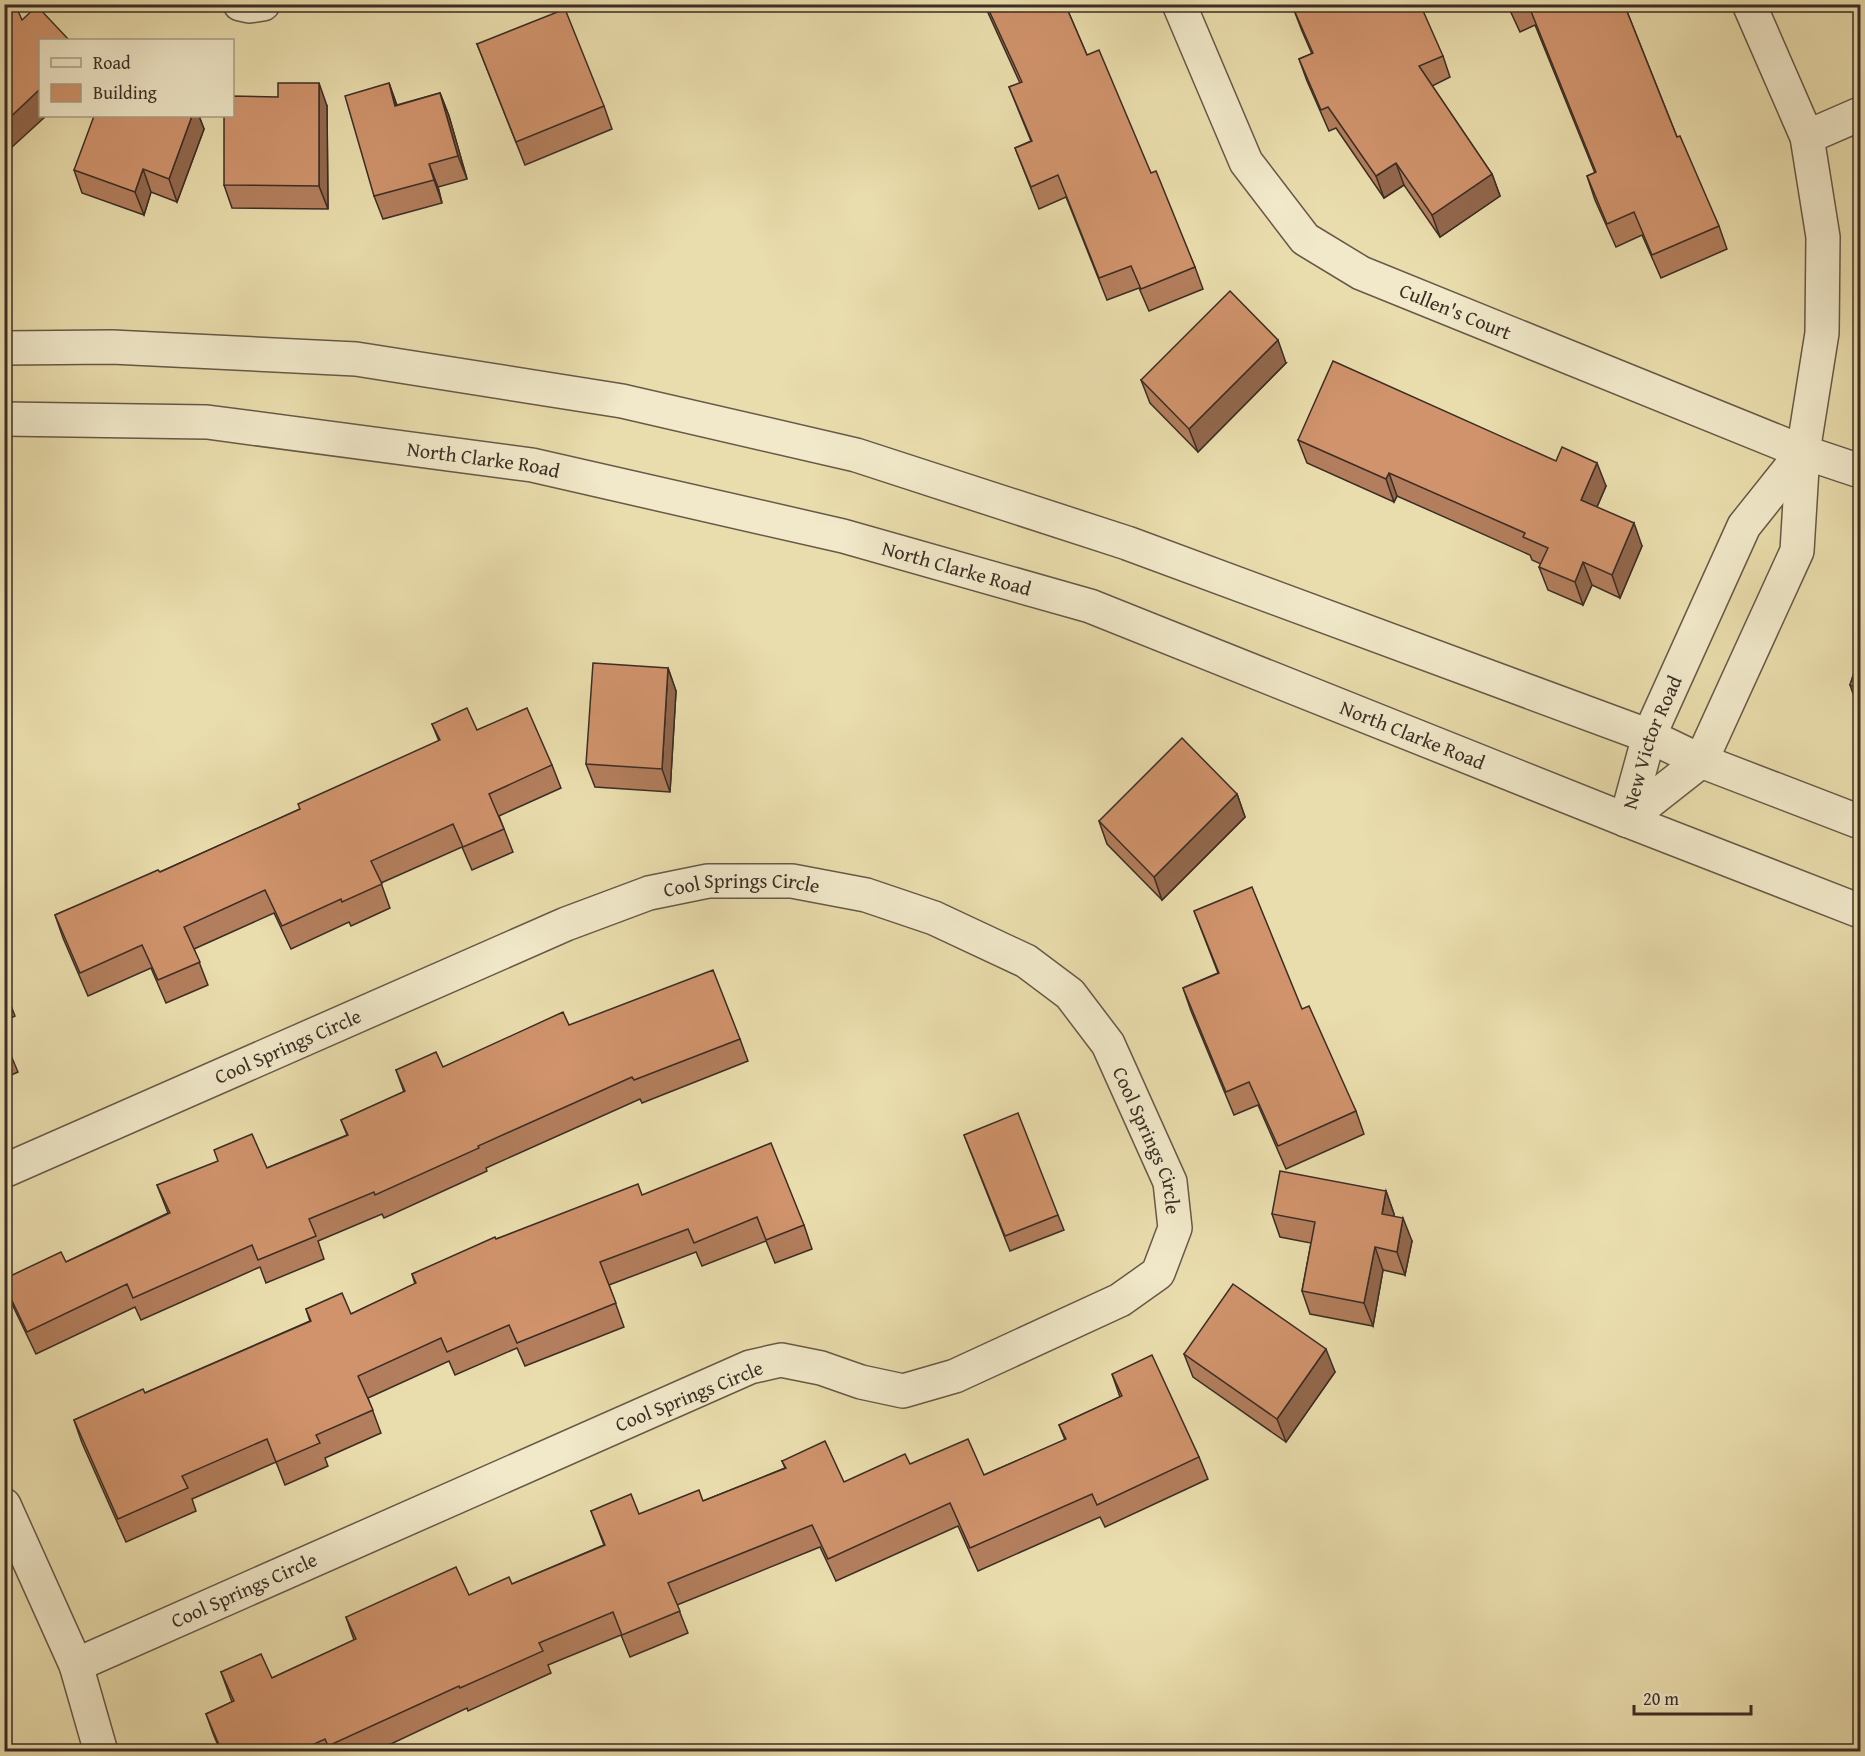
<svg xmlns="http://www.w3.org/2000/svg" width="1865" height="1756" font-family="'Gentium Book Plus',serif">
<rect width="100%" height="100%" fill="#eaddad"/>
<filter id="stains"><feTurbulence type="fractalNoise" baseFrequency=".00333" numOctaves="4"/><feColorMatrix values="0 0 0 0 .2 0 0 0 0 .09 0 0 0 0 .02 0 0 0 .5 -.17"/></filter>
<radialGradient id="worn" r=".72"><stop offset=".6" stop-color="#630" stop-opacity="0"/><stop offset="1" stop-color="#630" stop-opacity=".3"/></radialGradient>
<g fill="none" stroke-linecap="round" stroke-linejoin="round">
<defs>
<g id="minor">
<polyline points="240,4 249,6 263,4"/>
<path id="s1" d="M1179,4l67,158 59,77 56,34 442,179 57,19"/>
<polyline points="1807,137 1860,114"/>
<polyline points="1626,820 1701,761 1797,551 1803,452 1822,333 1823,237 1807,137 1749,4"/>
<path id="s2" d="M1626,820l23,-84 95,-210 59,-74"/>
<path id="s3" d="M4,1171l562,-247 83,-31 59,-12h84l74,14 68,23 92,43 44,33 38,50 62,138 5,46 -17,45 -38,27 -165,76 -52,15 -42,-9 -40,-14 -40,-8 -31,7 -674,298"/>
<polyline points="4,1505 76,1665 101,1752"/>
</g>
<g id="tertiary">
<polyline points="4,348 112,347 356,359 622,401 856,455 1127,543 1649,736 1701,761 1860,822"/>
<path id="s4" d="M4,419l203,3 325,43 311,71 247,70 536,214 234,91"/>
</g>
</defs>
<!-- minor casing -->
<use href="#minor" stroke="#675947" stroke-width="36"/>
<!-- tertiary casing -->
<use href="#tertiary" stroke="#675947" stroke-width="36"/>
<!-- minor -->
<use href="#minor" stroke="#f1e9ca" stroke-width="33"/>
<!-- tertiary -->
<use href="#tertiary" stroke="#f1e9ca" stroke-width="33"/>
</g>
<!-- wall -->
<g fill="#b37e5d" stroke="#3b2d25" stroke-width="1.5">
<polygon points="4,4 22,20 12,147 4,139"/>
<polygon points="984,4 1065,4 1087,55 1151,173 1195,267 1203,289 1149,311 1139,288 1107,300 1066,197 1039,209 1015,148 1031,141 1009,87 1020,83"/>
<polygon points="1294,4 1351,4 1352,7 1443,56 1450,77 1432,86 1492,174 1500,196 1440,237 1404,185 1384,198 1336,128 1329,131 1307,81 1299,59 1312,54 1302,31 1294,10 1296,9"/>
<polygon points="1507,4 1624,4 1677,137 1719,226 1727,249 1661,278 1642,235 1616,247 1595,200 1587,176 1595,173 1535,25 1520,32"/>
<polygon points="477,44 604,106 612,129 525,165"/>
<polygon points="389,83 397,105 440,93 449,116 467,179 438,187 442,203 383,219 374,196"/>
<polygon points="327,106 328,209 232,208 224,185"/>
<polygon points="192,116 199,116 204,129 177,202 151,192 144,215 82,193 74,170"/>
<polygon points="1286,363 1198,452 1150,403 1141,380"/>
<polygon points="1298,440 1606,486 1597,507 1642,546 1620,598 1592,585 1583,605 1548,590 1539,567 1541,564 1532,560 1530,555 1397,496 1394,502 1307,463"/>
<polygon points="1860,655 1860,706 1857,705 1850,685"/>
<polygon points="668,668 676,691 670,792 595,787 586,764"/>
<polygon points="432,724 477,730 552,765 561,788 499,816 513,852 472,870 462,847 381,883 390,908 351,926 349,922 291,949 274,913 194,949 208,985 166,1003 151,968 88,996 63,938 55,915 160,872 300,809 439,741"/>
<polygon points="1237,794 1245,817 1162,900 1107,844 1099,821"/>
<polygon points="1194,911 1302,1009 1356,1111 1364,1134 1286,1169 1258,1105 1234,1115 1191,1011 1183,988 1218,973"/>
<polygon points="4,987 15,1016 4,1021"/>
<polygon points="569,1025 740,1039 748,1061 642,1103 640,1099 486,1168 487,1171 384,1218 382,1214 318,1241 324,1259 266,1283 260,1267 141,1320 135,1307 36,1354 11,1302 4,1285 4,1279 66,1262 168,1213 157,1185 267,1168 347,1135 341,1120 404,1092 396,1070 443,1067"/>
<polygon points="4,1039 18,1072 4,1078"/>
<polygon points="964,1135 1058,1215 1064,1230 1010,1251"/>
<polygon points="1386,1191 1394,1214 1394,1216 1412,1241 1405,1275 1383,1270 1373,1326 1310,1314 1302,1291 1311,1243 1280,1237 1272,1214"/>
<polygon points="642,1195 804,1225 812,1249 775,1263 766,1241 702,1266 696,1252 609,1285 624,1327 525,1366 517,1348 455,1375 449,1361 368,1398 381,1433 325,1458 328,1466 285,1485 276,1462 192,1499 196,1511 126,1542 82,1443 74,1420 145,1393 310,1321 306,1309 351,1314 415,1284 412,1274 496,1239"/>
<polygon points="1184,1354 1335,1372 1286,1442 1193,1377"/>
<polygon points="1112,1374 1199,1457 1208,1479 1105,1527 1100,1517 978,1571 958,1526 836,1581 820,1547 677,1605 688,1633 630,1657 621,1635 548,1665 551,1673 468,1711 467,1708 374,1752 221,1752 214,1736 206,1714 232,1702 221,1672 272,1678 354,1640 346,1617 469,1595 512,1584 604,1545 591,1511 639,1514 703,1501 785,1468 782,1461 844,1482 910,1464 984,1475 1065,1440 1059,1425 1120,1397"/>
</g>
<!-- shaded-wall -->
<g fill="#92674c" stroke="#3b2d25" stroke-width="1.5">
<polygon points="319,83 327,106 328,209 319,186"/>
<polygon points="389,83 397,107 395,106"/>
<polygon points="40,89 40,116 46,116 12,147 4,127 4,123"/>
<polygon points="440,93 449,116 467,179 458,156"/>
<polygon points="192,116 199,116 204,129 177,202 169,179"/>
<polygon points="1396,163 1404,185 1384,198 1376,176"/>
<polygon points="429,164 438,187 442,203 434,180"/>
<polygon points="143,169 151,192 144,215 135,192"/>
<polygon points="1492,174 1500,196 1440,237 1432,215"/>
<polygon points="1278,340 1286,363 1198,452 1189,429"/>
<polygon points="1597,463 1606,486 1590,523 1581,500"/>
<polygon points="1389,473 1397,496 1394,502 1386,479"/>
<polygon points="1634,523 1642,546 1620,598 1612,575"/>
<polygon points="1583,562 1592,585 1583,605 1575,582"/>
<polygon points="668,668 676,691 670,792 662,769"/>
<polygon points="1237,794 1245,817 1162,900 1154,877"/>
<polygon points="1386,1191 1394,1214 1391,1237 1382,1214"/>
<polygon points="1403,1218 1412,1241 1405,1275 1397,1252"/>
<polygon points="1375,1247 1383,1270 1373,1326 1364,1303"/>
<polygon points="1326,1349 1335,1372 1286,1442 1277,1419"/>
</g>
<!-- building -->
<g fill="#d0936c" stroke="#3b2d25" stroke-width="1.5">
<polygon points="4,4 15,4 22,20 37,6 69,40 40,40 40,89 4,123"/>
<polygon points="986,4 1065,4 1087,55 1099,50 1151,173 1156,171 1195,267 1141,289 1131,266 1099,278 1058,175 1031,187 1015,148 1032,141 1009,87 1022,82"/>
<polygon points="1295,4 1351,4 1352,7 1358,4 1420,4 1443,56 1419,66 1492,174 1432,215 1396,163 1376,176 1328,107 1321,110 1299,59 1313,53 1294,10 1296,9"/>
<polygon points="1509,4 1522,4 1511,9"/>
<polygon points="1528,4 1624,4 1677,137 1680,136 1719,226 1652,255 1634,212 1607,224 1587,176 1596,172"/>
<polygon points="565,9 604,106 516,142 477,44"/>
<polygon points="278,83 319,83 319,186 224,185 224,116 232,116 232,96 278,97"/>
<polygon points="389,83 395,106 440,93 458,156 429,164 434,180 374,196 345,96"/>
<polygon points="94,116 192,116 169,179 143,169 135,192 74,170"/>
<polygon points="1230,291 1278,340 1189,429 1141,380"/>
<polygon points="1333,361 1556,461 1562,447 1597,463 1581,500 1634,523 1612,575 1583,562 1575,582 1539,567 1548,548 1523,537 1525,533 1389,473 1386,479 1298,440"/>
<polygon points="1860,655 1860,689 1850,685"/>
<polygon points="593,663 668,668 662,769 586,764"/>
<polygon points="467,708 477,730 527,708 552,765 489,794 504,829 463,847 453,824 371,861 382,884 342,902 341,899 282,926 265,890 184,927 200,962 158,980 142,945 80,973 55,915 158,870 160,872 300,809 298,804 440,740 432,724"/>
<polygon points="1182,738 1237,794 1154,877 1099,821"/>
<polygon points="1252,887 1302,1009 1309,1006 1356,1111 1278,1146 1249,1082 1226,1092 1183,988 1219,973 1194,911"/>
<polygon points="713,970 740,1039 634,1080 632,1077 478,1146 479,1148 375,1195 374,1192 309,1219 316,1236 258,1260 252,1245 133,1298 127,1284 27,1332 4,1284 4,1279 61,1252 66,1262 170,1213 157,1185 218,1161 214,1150 252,1134 267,1168 348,1135 341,1120 405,1091 396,1070 436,1052 443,1067 563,1012 569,1025"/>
<polygon points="4,1039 9,1049 4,1051"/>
<polygon points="1018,1113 1058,1215 1005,1236 964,1135"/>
<polygon points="771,1143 804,1225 766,1240 757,1217 694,1243 688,1229 600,1262 616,1303 517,1343 509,1325 447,1352 441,1338 358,1376 373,1410 316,1435 320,1443 276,1462 267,1439 182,1476 188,1488 118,1519 74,1420 143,1389 145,1393 311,1321 306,1309 342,1293 351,1314 416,1283 412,1274 495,1237 496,1239 638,1184 642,1195"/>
<polygon points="1280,1171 1386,1191 1382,1214 1403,1218 1397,1252 1375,1247 1364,1303 1302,1291 1315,1222 1272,1214"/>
<polygon points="1233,1284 1326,1349 1277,1419 1184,1354"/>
<polygon points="1152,1355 1199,1457 1097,1505 1092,1494 970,1548 950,1503 828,1559 812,1525 668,1583 680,1611 622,1635 613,1612 539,1643 543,1651 460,1688 459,1686 328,1746 325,1739 297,1752 222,1752 206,1714 234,1701 221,1672 261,1654 272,1678 356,1639 346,1617 456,1567 469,1595 509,1577 512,1584 605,1545 591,1511 631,1494 639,1514 699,1490 703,1501 786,1468 782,1461 825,1441 844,1482 905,1454 910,1464 968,1439 984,1475 1066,1439 1059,1425 1122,1396 1112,1374"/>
</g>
<g text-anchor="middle" stroke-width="4.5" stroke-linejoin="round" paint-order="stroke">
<!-- street labels -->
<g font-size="20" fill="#3b2d25" stroke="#f1e9ca">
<text dy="7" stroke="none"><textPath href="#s1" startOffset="436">Cullen's Court</textPath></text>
<text dy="7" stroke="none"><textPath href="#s4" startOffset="482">North Clarke Road</textPath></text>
<text dy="7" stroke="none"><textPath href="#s4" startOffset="968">North Clarke Road</textPath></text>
<text dy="7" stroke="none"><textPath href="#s4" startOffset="1454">North Clarke Road</textPath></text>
<text dy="7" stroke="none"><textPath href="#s2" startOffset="82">New Victor Road</textPath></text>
<text dy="7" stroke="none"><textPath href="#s3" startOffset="796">Cool Springs Circle</textPath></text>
<text dy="7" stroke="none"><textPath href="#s3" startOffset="310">Cool Springs Circle</textPath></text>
<text dy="7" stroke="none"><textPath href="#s3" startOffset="1318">Cool Springs Circle</textPath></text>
<text transform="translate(689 1396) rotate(-22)" y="7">Cool Springs Circle</text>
<text transform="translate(244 1590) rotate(-24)" y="7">Cool Springs Circle</text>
</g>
</g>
<!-- margin -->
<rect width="1865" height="1756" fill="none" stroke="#eaddad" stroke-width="24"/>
<rect x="6" y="6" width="1853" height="1744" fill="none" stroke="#3b2d25" stroke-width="3"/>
<rect x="12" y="12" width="1841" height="1732" fill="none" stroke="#3b2d25" stroke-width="1.5"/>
<!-- legend -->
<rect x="39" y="39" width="195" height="78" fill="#f1e9ca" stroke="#a89e88" stroke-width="1.5"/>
<rect x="51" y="58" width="30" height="9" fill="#f1e9ca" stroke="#a89e88" stroke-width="1.5"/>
<text x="93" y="69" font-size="18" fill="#3b2d25">Road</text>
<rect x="51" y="84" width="30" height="18" fill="#d0936c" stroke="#a89e88" stroke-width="1.5"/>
<text x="93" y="99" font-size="18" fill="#3b2d25">Building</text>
<!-- scale -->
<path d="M1634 1705v9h117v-9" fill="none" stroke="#3b2d25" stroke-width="3"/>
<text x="1643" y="1705" font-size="18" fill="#3b2d25" stroke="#f1e9ca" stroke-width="4.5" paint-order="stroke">20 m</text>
<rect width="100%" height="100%" filter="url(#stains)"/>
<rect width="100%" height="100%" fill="url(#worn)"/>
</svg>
